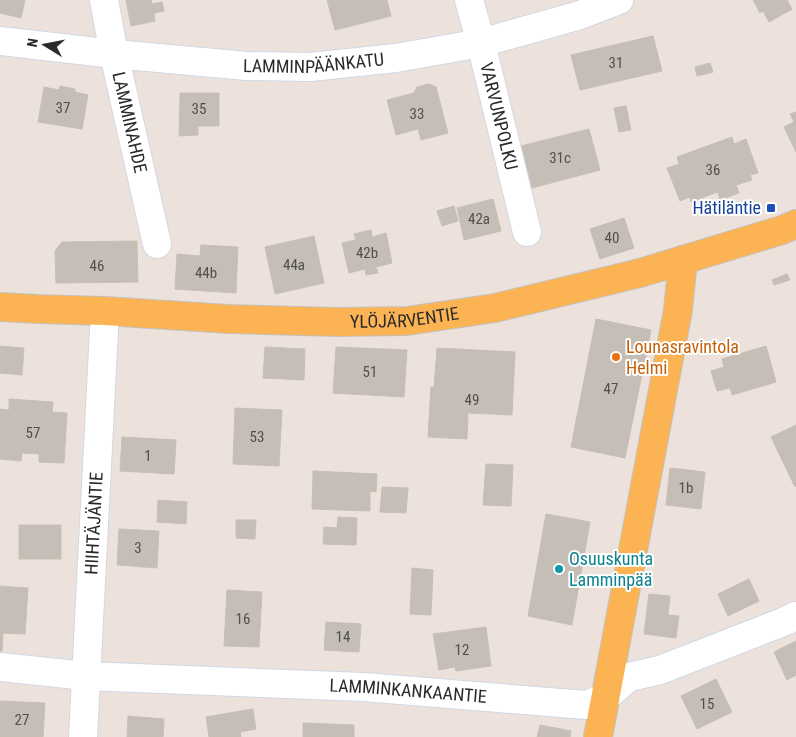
<svg xmlns="http://www.w3.org/2000/svg" width="796" height="737" font-family="'Roboto Condensed',sans-serif">
<rect width="100%" height="100%" fill="#ede2db"/>
<!-- building -->
<g fill="#c5beb7" stroke="#c9beb5">
<polygon points="0,0 25,0 21,18 0,13"/>
<polygon points="126,0 151,0 152,4 162,2 164,11 154,13 155,21 131,26"/>
<polygon points="327,0 387,0 391,16 335,30"/>
<polygon points="753,0 787,0 792,9 769,22 763,11 760,13"/>
<polygon points="653,36 662,71 580,90 571,55"/>
<polygon points="710,63 713,72 697,76 695,67"/>
<polygon points="429,84 436,87 448,133 421,140 418,129 396,135 387,100 414,93 417,87"/>
<polygon points="60,86 75,89 75,92 88,95 82,129 38,122 44,87 59,90"/>
<polygon points="180,93 219,93 219,126 198,126 198,135 179,136"/>
<polygon points="626,106 631,130 619,132 614,108"/>
<polygon points="796,112 796,152 784,127 794,122 790,114"/>
<polygon points="589,129 600,170 532,188 521,146"/>
<polygon points="732,137 734,144 746,139 758,173 750,175 752,180 736,185 739,193 720,200 718,192 691,202 690,197 680,201 667,168 679,164 677,157"/>
<polygon points="493,199 501,231 464,240 457,208"/>
<polygon points="454,206 458,221 442,226 437,211"/>
<polygon points="624,218 634,248 600,259 590,229"/>
<polygon points="371,230 372,237 386,233 392,263 376,267 378,273 366,275 365,269 349,273 342,243 356,240 354,234"/>
<polygon points="314,236 324,283 275,294 265,247"/>
<polygon points="137,241 138,282 56,283 55,251 62,242"/>
<polygon points="201,245 238,247 236,293 175,289 177,254 200,256"/>
<polygon points="787,274 790,280 774,285 772,280"/>
<polygon points="596,319 651,330 625,458 571,447"/>
<polygon points="0,346 24,348 22,375 0,373"/>
<polygon points="766,346 776,382 732,395 730,388 717,391 711,371 724,367 722,359"/>
<polygon points="265,347 305,349 304,380 263,378"/>
<polygon points="336,347 407,350 404,397 333,393"/>
<polygon points="437,348 515,352 512,415 468,413 467,439 428,437 431,387 434,387"/>
<polygon points="9,399 53,402 52,412 67,413 64,463 39,462 39,454 22,453 21,461 0,459 0,409 9,410"/>
<polygon points="235,408 282,410 279,466 233,464"/>
<polygon points="796,425 796,486 795,487 771,437"/>
<polygon points="122,437 176,440 174,474 120,471"/>
<polygon points="486,464 513,465 511,506 483,505"/>
<polygon points="670,468 705,472 701,509 666,505"/>
<polygon points="313,471 377,474 376,492 370,491 370,511 312,509"/>
<polygon points="382,487 408,488 406,513 380,512"/>
<polygon points="158,500 187,502 186,524 157,522"/>
<polygon points="546,514 590,522 572,625 528,616"/>
<polygon points="338,517 357,518 356,545 323,544 324,527 337,528"/>
<polygon points="236,520 256,520 255,539 236,538"/>
<rect x="19" y="525" width="42" height="34"/>
<polygon points="119,529 159,531 157,568 117,565"/>
<polygon points="412,568 433,570 431,615 410,614"/>
<polygon points="749,579 759,601 728,616 718,594"/>
<polygon points="0,586 28,588 25,634 3,633 2,651 0,651"/>
<polygon points="227,590 262,592 259,647 224,646"/>
<polygon points="649,594 670,596 668,615 679,616 676,638 644,634"/>
<polygon points="326,622 361,624 359,652 324,650"/>
<polygon points="486,627 491,666 456,671 455,667 439,670 433,634"/>
<polygon points="796,641 796,675 787,680 774,652"/>
<polygon points="716,679 732,712 697,729 681,696"/>
<polygon points="0,701 45,703 43,737 0,737"/>
<polygon points="253,709 256,729 240,732 241,737 209,737 206,717"/>
<polygon points="128,716 164,719 163,737 127,737"/>
<polygon points="303,723 354,725 354,737 303,737"/>
<polygon points="540,725 571,731 570,737 537,737"/>
</g>
<g fill="none" stroke-linecap="round" stroke-linejoin="round">
<defs>
<g id="minor">
<path id="s1" d="M104,0l10,54 43,190"/>
<path id="s2" d="M469,0l12,43 46,189"/>
<path id="s3" d="M0,41l114,13 133,12 63,1 86,-9 85,-15 99,-28 39,-15"/>
<path id="s4" d="M0,667l86,9 278,11 222,18 20,-8 23,-20 31,-7 123,-48 13,-6"/>
<path id="s5" d="M83,737l22,-426"/>
</g>
<g id="major">
<path id="s6" d="M0,307l37,2 68,2 124,8 108,3 70,-1 88,-13 145,-35 142,-43 14,-6"/>
<polyline points="598,737 678,310 683,260"/>
</g>
</defs>
<!-- minor casing -->
<use href="#minor" stroke="#d0d8e4" stroke-width="30"/>
<!-- major casing -->
<use href="#major" stroke="#c3c3c3" stroke-width="30"/>
<!-- minor -->
<use href="#minor" stroke="#fff" stroke-width="28"/>
<!-- major -->
<use href="#major" stroke="#fbb353" stroke-width="28"/>
</g>
<!-- markers -->
<rect fill="#1a4fb4" stroke="#fff" stroke-width="2" x="766" y="203" width="10" height="10" rx="2.5"/>
<circle fill="#e8710a" stroke="#fff" stroke-width="2" cx="616" cy="357" r="5"/>
<circle fill="#0f9aa8" stroke="#fff" stroke-width="2" cx="559" cy="569" r="5"/>
<g text-anchor="middle" stroke-width="4" stroke-linejoin="round" paint-order="stroke">
<!-- number labels -->
<g font-size="15" fill="#514f4d">
<text x="616" y="68">31</text>
<text x="63" y="113">37</text>
<text x="199" y="114">35</text>
<text x="417" y="119">33</text>
<text x="560" y="163">31c</text>
<text x="713" y="175">36</text>
<text x="479" y="224">42a</text>
<text x="612" y="243">40</text>
<text x="367" y="258">42b</text>
<text x="294" y="270">44a</text>
<text x="97" y="271">46</text>
<text x="206" y="278">44b</text>
<text x="370" y="377">51</text>
<text x="611" y="394">47</text>
<text x="472" y="405">49</text>
<text x="33" y="438">57</text>
<text x="257" y="442">53</text>
<text x="148" y="461">1</text>
<text x="686" y="493">1b</text>
<text x="138" y="553">3</text>
<text x="243" y="624">16</text>
<text x="343" y="642">14</text>
<text x="462" y="655">12</text>
<text x="707" y="709">15</text>
<text x="22" y="725">27</text>
</g>
<!-- street labels -->
<g font-size="18" fill="#2a2a2a" stroke="#fff">
<text dy="6" stroke="none"><textPath href="#s3" startOffset="315">LAMMINPÄÄNKATU</textPath></text>
<text dy="6" stroke="none"><textPath href="#s2" startOffset="120">VARVUNPOLKU</textPath></text>
<text dy="6" stroke="none"><textPath href="#s1" startOffset="125">LAMMINAHDE</textPath></text>
<text dy="6" stroke="none"><textPath href="#s6" startOffset="405">YLÖJÄRVENTIE</textPath></text>
<text dy="6" stroke="none"><textPath href="#s5" startOffset="214">HIIHTÄJÄNTIE</textPath></text>
<text dy="6" stroke="none"><textPath href="#s4" startOffset="409">LAMMINKANKAANTIE</textPath></text>
</g>
<!-- transit labels -->
<g font-size="18" fill="#164399" stroke="#fff" text-anchor="end">
<text x="761" y="214">Hätiläntie</text>
</g>
<!-- food labels -->
<g font-size="18" fill="#c56008" stroke="#fff" text-anchor="start">
<text x="626" y="353">Lounasravintola<tspan x="626" dy="21">Helmi</tspan></text>
</g>
<!-- culture labels -->
<g font-size="18" fill="#0d838f" stroke="#fff" text-anchor="start">
<text x="569" y="565">Osuuskunta<tspan x="569" dy="21">Lamminpää</tspan></text>
</g>
</g>
<!-- north arrow -->
<g transform="translate(45 45) rotate(280)" stroke="#ffffff" stroke-width="4" paint-order="stroke">
<path d="M0-4L9 19L0 12L-9 19Z" fill="#2a2a2a"/>
<text y="-8" font-size="14" font-weight="bold" text-anchor="middle" fill="#2a2a2a">N</text>
</g>
</svg>
